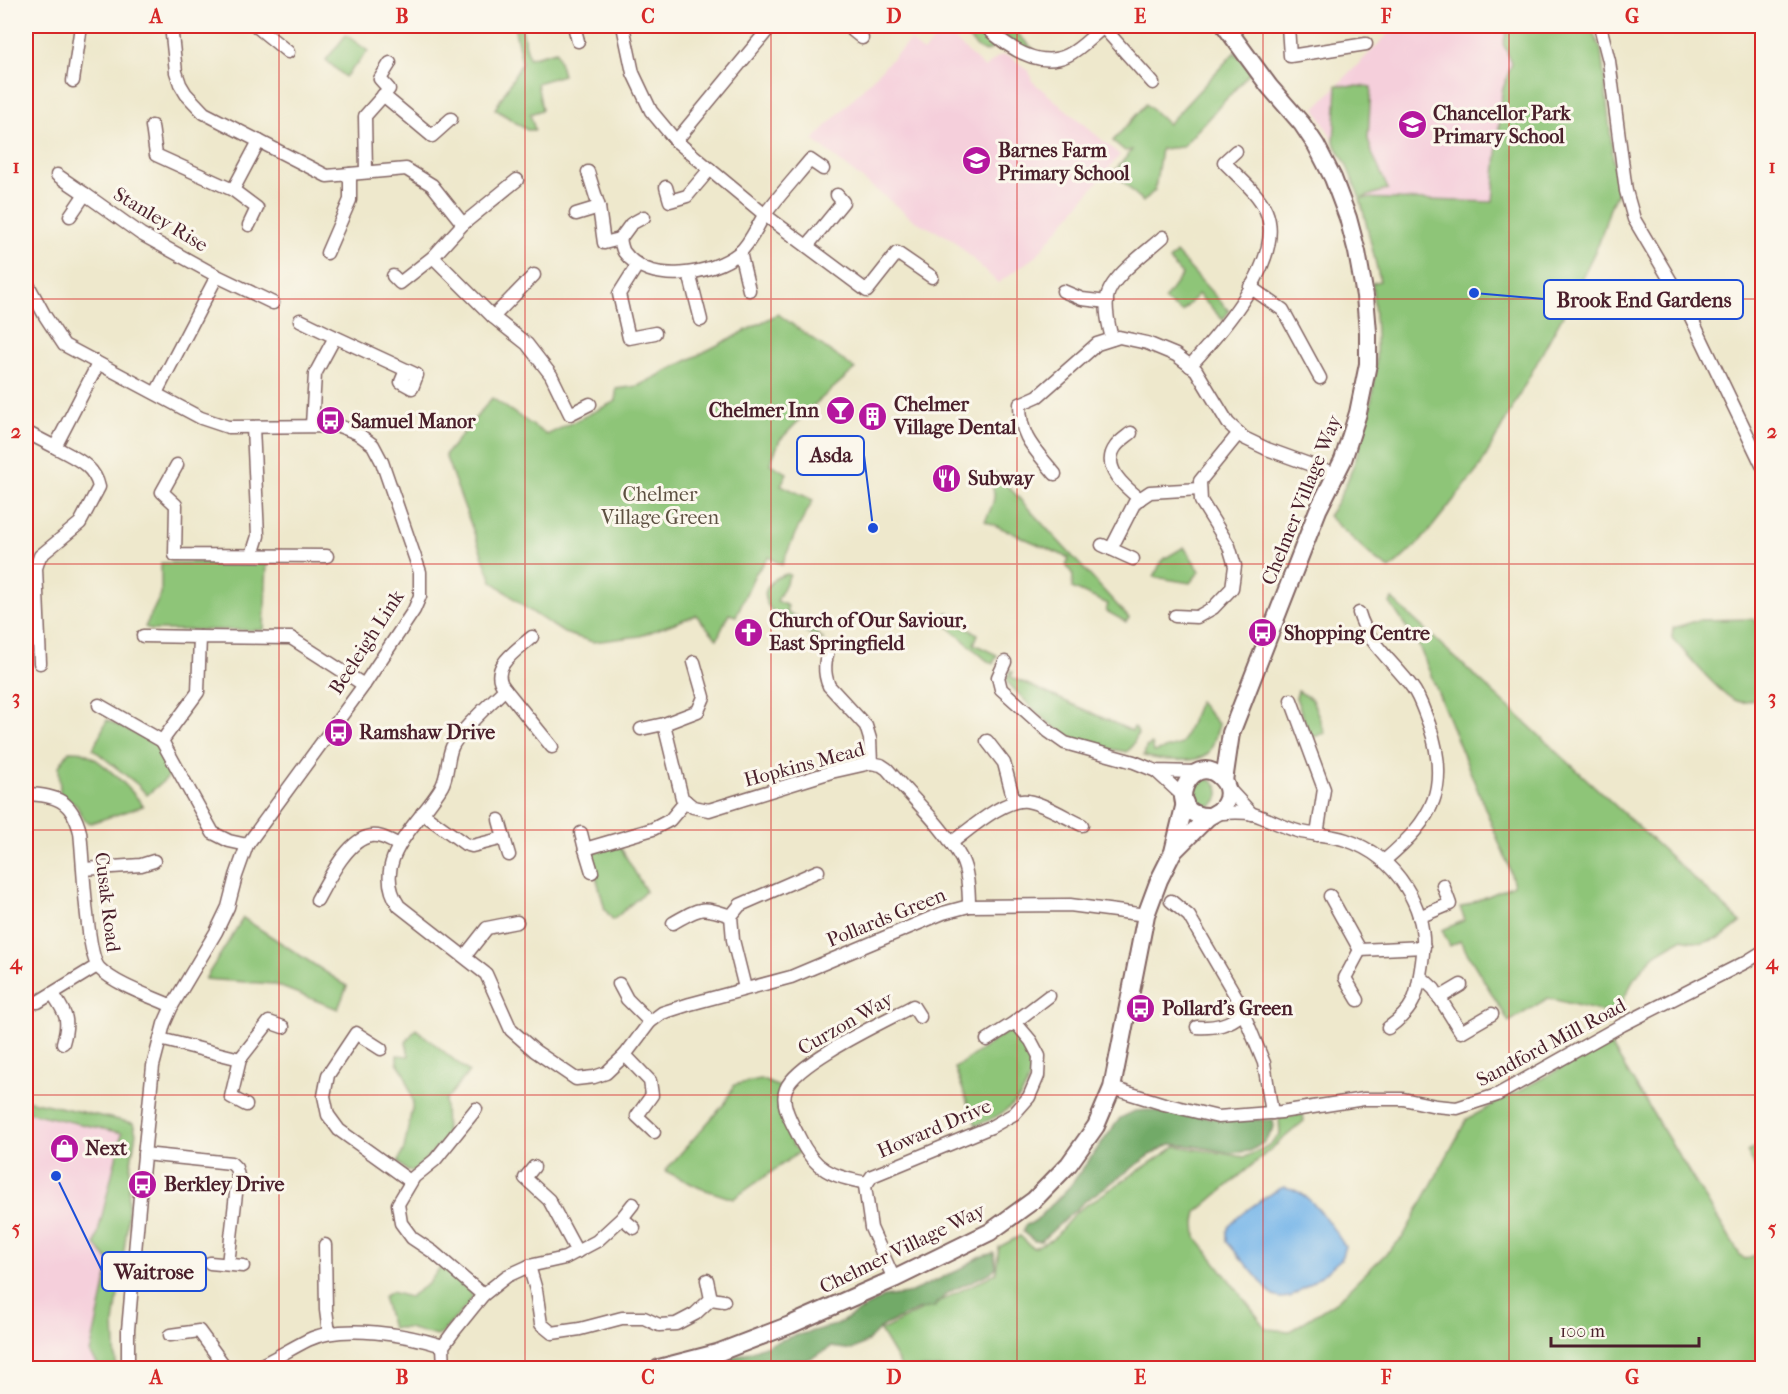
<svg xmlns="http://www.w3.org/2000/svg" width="1788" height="1394" font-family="'IM FELL French Canon',serif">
<rect width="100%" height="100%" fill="#fbf7ec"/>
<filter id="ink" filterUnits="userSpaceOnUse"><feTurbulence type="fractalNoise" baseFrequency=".0167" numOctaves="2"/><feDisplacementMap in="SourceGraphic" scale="12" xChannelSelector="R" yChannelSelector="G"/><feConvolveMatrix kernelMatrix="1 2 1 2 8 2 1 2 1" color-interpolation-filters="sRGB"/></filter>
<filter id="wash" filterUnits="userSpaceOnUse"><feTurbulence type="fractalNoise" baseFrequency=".008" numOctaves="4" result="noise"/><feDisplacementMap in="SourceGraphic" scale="24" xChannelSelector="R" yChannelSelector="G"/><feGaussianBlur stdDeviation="1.35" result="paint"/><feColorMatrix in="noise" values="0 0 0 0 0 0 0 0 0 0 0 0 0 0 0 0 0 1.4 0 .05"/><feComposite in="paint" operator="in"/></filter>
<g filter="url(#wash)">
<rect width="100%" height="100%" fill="#eee8cc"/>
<!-- built -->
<g fill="#f5cfdb">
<polygon points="1396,26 1508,26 1503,44 1512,63 1502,91 1493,202 1360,198 1346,164 1315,108"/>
<polygon points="944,30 985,68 999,56 1005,55 1011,57 1029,71 1032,81 1120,155 1036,256 998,283 952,239 915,221 813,140 910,40 923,52"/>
<polygon points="26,1112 122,1133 110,1187 110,1262 91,1353 100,1368 26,1368"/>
</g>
<!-- green -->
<g fill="#8ec578" stroke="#6c7252" stroke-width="1.5">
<polygon points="514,26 521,26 529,58 556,51 563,75 537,83 542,110 530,114 535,130 527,130 495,109 522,63"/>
<polygon points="955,26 980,26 994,40 994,46 990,50 985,52 979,49"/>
<polygon points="993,26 1010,26 1037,53 1015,45"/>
<path d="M1508,26h82l11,24 16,143 -6,12 -12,38 -30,61 -89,163 -59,74 -31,28 -14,-9 -48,-44c24,-33 43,-99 47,-140 3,-31 0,-63 -3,-93l8,-2 -20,-83 -14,-34 -12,-22 3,-57 34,2 -3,52 4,14 16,36 -26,9 131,4 9,-111 10,-28 -9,-19z"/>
<polygon points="346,35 368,51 345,77 326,60"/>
<polygon points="1235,52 1251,72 1182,147 1161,149 1155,190 1143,202 1114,172 1132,150 1125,151 1113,141 1146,104 1168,124"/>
<polygon points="1176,253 1229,311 1223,320 1198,294 1182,312 1164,300 1182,275 1169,260"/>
<polygon points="778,314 855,369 814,405 780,440 770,464 787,473 781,485 813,500 795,534 782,565 769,557 755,574 736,616 729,614 717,639 696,615 640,636 593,642 564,633 527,609 492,581 445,455 492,398 547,435 616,401 616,389 638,386"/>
<path d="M995,472l134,146 -3,4 -20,-11 2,-7 -36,-16 1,-13 -7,-10 3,-7 -84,-37c8,-16 14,-27 3,-43z"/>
<polygon points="1184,547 1200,571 1190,583 1154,577 1162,560"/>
<polygon points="267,562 264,630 151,630 145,627 161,594 161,563"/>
<path d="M787,574l3,1 -13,26 11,5 -2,6 11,5 3,7 14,7 10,9 -33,-15 -1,-4c-7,-4 -17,-7 -21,-14 -11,-15 3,-30 18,-33z"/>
<polygon points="1392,599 1407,613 1741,922 1722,937 1703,943 1681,939 1656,954 1643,967 1632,983 1615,1015 1548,998 1509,1022 1460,941 1450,946 1442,930 1465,920 1460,908 1514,885 1509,867 1419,646 1390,603"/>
<polygon points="947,612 950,613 948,619 978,634 974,644 997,655 993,664 986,660 945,624 945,616"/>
<path d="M1753,619l9,9v65c-7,7 -15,12 -25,8 -16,-5 -52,-49 -65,-63l1,-10 26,-8z"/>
<path d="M1010,671l3,1 -2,5 121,54 2,-4 2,1 2,6 -7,14 -5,4c-13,-3 -28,-4 -41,-9 -32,-10 -54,-37 -77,-60l-1,-4z"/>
<polygon points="1298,691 1312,699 1325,733 1311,738 1296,698"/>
<path d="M1199,702l20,23c-3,8 -5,20 -10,27 -9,13 -52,8 -65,4l2,-9 6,-3 2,8 28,-8z"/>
<polygon points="107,720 160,746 173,773 147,795 138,785 93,749"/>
<path d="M69,751c5,0 10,0 14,1 18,8 49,37 60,54l-52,17 -6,-2 -9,-16 -16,-12 -1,-27z"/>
<circle cx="1205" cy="793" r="14"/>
<polygon points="619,845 646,891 613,920 605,910 591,857 593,853"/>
<polygon points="243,918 347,986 338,1009 273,984 205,979"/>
<path d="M1015,1028c7,9 14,17 17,28 2,8 0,16 -3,23 -8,26 -29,37 -53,47l-21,-58 46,-32z"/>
<polygon points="416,1029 469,1072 445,1101 446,1138 414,1171 407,1171 398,1162 404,1149 413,1103 405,1074 397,1062 397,1055 409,1056 406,1042"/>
<polygon points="1609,1042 1740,1255 1745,1259 1762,1252 1762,1368 902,1368 880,1331 996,1273 999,1247 1020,1236 1033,1248 1053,1239 1077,1211 1176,1146 1245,1157 1270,1145 1280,1134 1279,1118 1303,1114 1304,1121 1197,1212 1195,1222 1196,1237 1267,1329 1290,1331 1337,1301 1403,1237 1467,1119"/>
<polygon points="760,1079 780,1087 779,1112 793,1146 801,1151 733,1199 700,1188 665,1171 725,1103 734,1085"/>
<polygon points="26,1100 133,1123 136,1133 130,1168 127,1228 114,1324 116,1368 100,1368 90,1353 110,1262 95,1245 122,1133 26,1112"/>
<polygon points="1762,1143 1762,1180 1747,1152"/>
<polygon points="441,1266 472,1293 472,1300 441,1334 436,1336 408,1328 392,1328 383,1297 391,1292 409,1297 429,1283"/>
</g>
<!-- forest -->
<g fill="#72aa68" stroke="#5e644a" stroke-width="1.5">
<path d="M1149,1110c42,7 82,10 124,10l1,7 -9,15 -15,9 -20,2 -36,-7 -24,-2 -18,10 -68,48 -43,39h-7l-11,-9 2,-7 10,-3 35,-36 50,-68 15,-7z"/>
<path d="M994,1253l2,14 -6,6 -43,20 -13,14 -16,3 -35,16 -16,16 -15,8 -21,-3c-18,10 -25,18 -47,11l-22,10h-40l2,-6 8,-4 58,-21 46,-12 48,-28 23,-3 52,-24 20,-13z"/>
</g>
<!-- water -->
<path fill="#76b5e9" stroke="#606a8a" stroke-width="1.5" d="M1284,1187c27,3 46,38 61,59l-4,13 -20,17 -31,21 -9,1 -8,-2 -46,-54c0,-5 -1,-11 2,-15 6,-11 43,-35 55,-40z"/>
</g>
<g filter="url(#ink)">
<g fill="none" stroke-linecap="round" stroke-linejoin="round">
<defs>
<g id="street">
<polyline points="171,26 176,72 180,84 186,94 204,113 327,176 406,169 432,185 463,224 433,257 493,317 527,344 551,375 570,414 590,404"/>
<polyline points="256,26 288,52"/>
<polyline points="574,26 578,41"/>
<polyline points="623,26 633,73 651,111 676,141 765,215 867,291 897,253 932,277"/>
<polyline points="847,26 862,38"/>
<path d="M985,26c20,19 52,44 83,29 13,-6 25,-20 37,-29"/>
<polyline points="1288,26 1290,56 1366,44"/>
<polyline points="1600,26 1609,61 1626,191 1634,219 1686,307 1762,465"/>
<polyline points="1103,27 1153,83"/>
<polyline points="73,81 81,26"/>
<polyline points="383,95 432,136 451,119"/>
<polyline points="152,126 156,155 233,190 259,141"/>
<polyline points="676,141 771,26"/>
<polyline points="366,172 365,116 389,89 380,79 390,63"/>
<path d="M588,172l11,35 5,36 16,-4c1,4 2,10 4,13 25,34 87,23 115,1 11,-9 18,-27 26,-39 14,-18 30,-36 45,-54l13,9"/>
<polyline points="57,175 85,194"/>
<polyline points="666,187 670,201 687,196 710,169"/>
<polyline points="233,190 257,208 249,225"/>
<polyline points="576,214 599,207"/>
<polyline points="70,216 85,194 141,234 217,276 273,303"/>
<polyline points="463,224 517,180"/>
<polyline points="620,239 631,224 644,217"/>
<polyline points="807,246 843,202 837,195"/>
<polyline points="740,252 749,290"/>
<polyline points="327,253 350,200 350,174"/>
<polyline points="638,264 619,294 629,338 655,333"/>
<polyline points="689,273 701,320"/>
<polyline points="393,276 400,283 433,257"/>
<polyline points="26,281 45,316 64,345 201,418 228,427 339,426 357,433 373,445 382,462 420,572 420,596 414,610 364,685 247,845 236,876 228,907 216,932 172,1006 164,1024 153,1066 140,1196 128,1330 128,1368"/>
<polyline points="1250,287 1283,310 1320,378"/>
<polyline points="1063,291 1082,299 1107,302"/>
<polyline points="493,317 534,275"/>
<polyline points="300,320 335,337 315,374 312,425"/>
<polyline points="335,337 415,374 417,375 412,388 401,382 406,370"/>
<path d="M1112,339c-3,-13 -7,-27 -5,-41 2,-20 42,-48 56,-61"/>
<path d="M1190,366c31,-34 96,-107 76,-155 -8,-19 -28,-34 -42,-49l12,-11"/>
<polyline points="156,393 217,276"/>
<polyline points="26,432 55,447"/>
<path d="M1131,433c-5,4 -11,8 -15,13 -16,21 9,41 24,53"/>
<polyline points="177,465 162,492 176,505 175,555 327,556"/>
<path d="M1055,474c-21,-26 -35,-36 -35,-70l18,-8 59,-52 22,-7 28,6 29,12 20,15 32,53 16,15 23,11 69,25"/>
<polyline points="1102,545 1133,559"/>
<polyline points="1111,549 1135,502 1150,492 1200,489"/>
<polyline points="252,555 258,536 253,427"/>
<path d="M1359,613c8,29 35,50 53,74 8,10 12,25 17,37 22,64 4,95 -44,136"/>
<polyline points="1175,616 1197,617 1213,608 1232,588 1235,566 1229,546 1201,501 1200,481 1239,433"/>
<polyline points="143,636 200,637"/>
<path d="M532,637c-15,13 -45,31 -27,52 -14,14 -45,41 -53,58 -5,12 -4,28 -10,39 -21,37 -74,74 -43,120l87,68 25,56 24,21 41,28 18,-2 12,-4 19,-18 25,-33 12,-9 28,-9 101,-27 152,-64 26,-7 101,-1 76,10"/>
<path d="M829,647c-4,14 -6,25 0,39l37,40 4,13 1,24"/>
<path d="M694,662l10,35 -6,14 -34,13 18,74 11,9 16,3 122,-38 40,-9 10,2 6,4c24,28 58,59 75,91 6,13 7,32 7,46"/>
<polyline points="1005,662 998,677 1001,689 1048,731 1065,743 1134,762 1156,771 1197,772"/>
<path d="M40,663l-4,-95 4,-12 40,-33 19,-36c-5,-23 -25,-29 -44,-40l43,-83"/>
<polyline points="505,689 552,747"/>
<polyline points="1291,700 1324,789 1317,835"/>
<polyline points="99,705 162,741"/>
<polyline points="641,729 664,724"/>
<polyline points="987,741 1004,763 1014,801"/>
<polyline points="1156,771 1183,796"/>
<polyline points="1227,787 1252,814"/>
<path d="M26,794c30,1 46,6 54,38 3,24 6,122 19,136 17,17 51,28 73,38"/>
<polyline points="422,813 465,844 472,846 504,838 499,820"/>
<path d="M1217,813c11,0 25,-2 36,1 17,5 31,14 48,18 15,3 31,3 45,8 51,17 84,69 76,122 -5,33 -6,46 -34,66"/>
<polyline points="581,833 585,849 653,829 670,820 686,801"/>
<polyline points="504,838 509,855"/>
<path d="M951,843c18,-13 53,-45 76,-42 18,3 38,16 55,24"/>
<polyline points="247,845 229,841 213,833 162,741 198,692 200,637 291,638 364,685"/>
<polyline points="585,849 592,872"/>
<polyline points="84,869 141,865 154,861"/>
<polyline points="1330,896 1360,950 1424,947"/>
<path d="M317,900c10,-18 29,-57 50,-63 11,-4 22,3 32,8"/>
<polyline points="1171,901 1189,916 1238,1000 1264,1063 1272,1113"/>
<polyline points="1419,917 1450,904 1443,885"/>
<path d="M673,923c28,-16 28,-17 58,-7"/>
<polyline points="465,956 487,928 517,922"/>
<polyline points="1420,976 1434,989 1461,1032 1492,1014"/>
<polyline points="619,984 627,999 650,1022"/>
<polyline points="745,988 733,940 731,916 740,905 818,871"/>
<path d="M53,994c13,20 17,25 10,49"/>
<polyline points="1439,998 1461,985"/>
<polyline points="1358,1000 1345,978 1360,950"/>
<polyline points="26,1002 38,1002 97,966"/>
<path d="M1197,1027c18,1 32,-2 46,-14"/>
<polyline points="160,1039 240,1059 269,1022 283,1027"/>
<polyline points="987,1040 1015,1022"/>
<polyline points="381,1049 356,1033 328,1075 324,1096 328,1115 339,1130 410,1181"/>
<polyline points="625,1055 650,1081 652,1095 637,1116 654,1132"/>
<polyline points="240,1059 231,1097 246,1105"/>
<polyline points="1112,1088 1164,1104 1218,1117 1281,1112 1364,1099 1403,1099 1436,1106 1457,1108 1497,1095 1622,1025 1746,962 1762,952"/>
<polyline points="476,1109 435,1160 414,1177 398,1204 401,1223 412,1238 433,1252 483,1295"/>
<polyline points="144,1154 231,1163 236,1168 238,1176 228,1264"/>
<polyline points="534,1167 525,1178 549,1200 577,1252"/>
<path d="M867,1183c-34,-6 -53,-13 -68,-46 -7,-14 -19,-33 -13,-48 10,-27 99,-68 127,-83l7,11"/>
<polyline points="622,1218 634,1228"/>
<polyline points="325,1245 326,1310 329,1333"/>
<polyline points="210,1263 243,1266"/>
<polyline points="529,1266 536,1290 541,1324 552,1333 580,1329 622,1318 644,1318 659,1325 676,1324 695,1314 711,1299 707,1280"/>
<polyline points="894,1279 871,1228 865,1186 872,1176 991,1127 1014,1114 1029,1097 1038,1076 1039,1056 1031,1041 1015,1022 1049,996"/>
<polyline points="711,1299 724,1301"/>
<polyline points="170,1335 199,1331 226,1368"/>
<path d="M255,1368c18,-8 35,-19 53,-28 34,-17 101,-5 135,6"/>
<polyline points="444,1368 443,1346 454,1331 483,1295 507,1276 529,1266 565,1258 597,1241 622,1218 633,1204"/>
</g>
<g id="secondary">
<polyline points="1224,781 1231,733 1318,510 1343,460 1358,413 1368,364 1368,332 1365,296 1357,252 1348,218 1333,178 1316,145 1302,124 1269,86 1225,26"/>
<path d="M1174,851c11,-11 22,-22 33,-33 5,-4 11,-5 15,-10 2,-2 4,-6 5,-9 2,-7 0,-15 -6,-21 -30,-31 -62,40 -11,38"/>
<polyline points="659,1368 717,1353 790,1325 894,1279 990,1232 1034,1200 1069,1164 1096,1126 1112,1088 1146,915 1159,880 1173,852 1185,803"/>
</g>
</defs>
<!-- street casing -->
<use href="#street" stroke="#836563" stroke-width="15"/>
<!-- secondary casing -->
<use href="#secondary" stroke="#836563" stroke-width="20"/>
<!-- street -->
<use href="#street" stroke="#fff" stroke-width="12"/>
<!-- secondary -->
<use href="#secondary" stroke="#fff" stroke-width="16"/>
</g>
</g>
<!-- grid -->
<path fill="none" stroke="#d62828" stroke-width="1.5" stroke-opacity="0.55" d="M279,26v1342M525,26v1342M771,26v1342M1017,26v1342M1263,26v1342M1509,26v1342M26,299h1736M26,564h1736M26,830h1736M26,1095h1736"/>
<!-- icons -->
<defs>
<symbol id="school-disc" viewBox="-11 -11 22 22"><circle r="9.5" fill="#b5179e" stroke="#fbf7ec"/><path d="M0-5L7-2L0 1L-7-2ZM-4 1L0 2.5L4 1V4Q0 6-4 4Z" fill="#fff"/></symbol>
<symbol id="bar-disc" viewBox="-11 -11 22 22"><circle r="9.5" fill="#b5179e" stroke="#fbf7ec"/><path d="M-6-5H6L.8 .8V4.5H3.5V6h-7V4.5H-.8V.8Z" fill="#fff"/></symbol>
<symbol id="building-disc" viewBox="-11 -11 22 22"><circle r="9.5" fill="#b5179e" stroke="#fbf7ec"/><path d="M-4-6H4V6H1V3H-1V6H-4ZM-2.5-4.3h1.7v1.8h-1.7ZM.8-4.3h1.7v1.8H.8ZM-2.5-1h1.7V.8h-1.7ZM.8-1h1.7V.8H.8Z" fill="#fff"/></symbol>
<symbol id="bus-disc" viewBox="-11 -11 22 22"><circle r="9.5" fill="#b5179e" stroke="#fbf7ec"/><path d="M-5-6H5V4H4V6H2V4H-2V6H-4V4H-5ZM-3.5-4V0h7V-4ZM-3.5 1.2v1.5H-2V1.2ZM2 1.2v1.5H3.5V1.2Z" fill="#fff"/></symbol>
<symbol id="restaurant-disc" viewBox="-11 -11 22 22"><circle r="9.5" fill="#b5179e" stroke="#fbf7ec"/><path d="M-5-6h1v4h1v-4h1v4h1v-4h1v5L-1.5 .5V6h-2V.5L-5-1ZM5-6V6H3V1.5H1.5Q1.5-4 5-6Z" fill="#fff"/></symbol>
<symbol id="church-disc" viewBox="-11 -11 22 22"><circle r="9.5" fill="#b5179e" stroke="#fbf7ec"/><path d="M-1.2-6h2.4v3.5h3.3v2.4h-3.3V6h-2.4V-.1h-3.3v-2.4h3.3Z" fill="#fff"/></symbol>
<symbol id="shop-disc" viewBox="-11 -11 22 22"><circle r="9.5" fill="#b5179e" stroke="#fbf7ec"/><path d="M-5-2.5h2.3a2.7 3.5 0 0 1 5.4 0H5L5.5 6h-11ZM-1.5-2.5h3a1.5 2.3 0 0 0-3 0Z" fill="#fff"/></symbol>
</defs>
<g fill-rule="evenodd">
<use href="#school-disc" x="1396" y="108" width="33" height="33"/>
<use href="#school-disc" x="960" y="144" width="33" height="33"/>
<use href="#bar-disc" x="824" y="394" width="33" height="33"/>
<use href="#building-disc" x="856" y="400" width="33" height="33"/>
<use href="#bus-disc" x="314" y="404" width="33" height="33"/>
<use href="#restaurant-disc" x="930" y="462" width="33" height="33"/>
<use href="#church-disc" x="732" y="616" width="33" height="33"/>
<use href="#bus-disc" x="1246" y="616" width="33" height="33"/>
<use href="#bus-disc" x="322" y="716" width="33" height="33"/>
<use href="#bus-disc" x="1124" y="992" width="33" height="33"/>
<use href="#shop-disc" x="48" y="1132" width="33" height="33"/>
<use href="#bus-disc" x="126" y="1168" width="33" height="33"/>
</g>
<g text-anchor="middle" stroke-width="6" stroke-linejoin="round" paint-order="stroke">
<!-- poi labels -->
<g font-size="20" font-weight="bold" fill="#4a1f2b" stroke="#fbf7ec" text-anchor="start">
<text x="1433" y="120">Chancellor Park<tspan x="1433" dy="23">Primary School</tspan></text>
<text x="998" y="157">Barnes Farm<tspan x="998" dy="23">Primary School</tspan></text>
<text x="894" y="411">Chelmer<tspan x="894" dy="23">Village Dental</tspan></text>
<text x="819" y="417" text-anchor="end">Chelmer Inn</text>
<text x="351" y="428">Samuel Manor</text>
<text x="968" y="485">Subway</text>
<text x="769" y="627">Church of Our Saviour,<tspan x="769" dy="23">East Springfield</tspan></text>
<text x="1284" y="640">Shopping Centre</text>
<text x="359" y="739">Ramshaw Drive</text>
<text x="1162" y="1015">Pollard's Green</text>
<text x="85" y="1155">Next</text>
<text x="164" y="1191">Berkley Drive</text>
</g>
<!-- street labels -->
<g font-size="20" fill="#4a1f2b" stroke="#fbf7ec">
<text transform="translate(161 219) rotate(31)" y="7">Stanley Rise</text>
<text transform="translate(1301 500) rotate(-68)" y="7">Chelmer Village Way</text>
<text transform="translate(366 642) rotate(-57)" y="7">Beeleigh Link</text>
<text transform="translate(804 764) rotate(-15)" y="7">Hopkins Mead</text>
<text transform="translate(108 902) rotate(83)" y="7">Cusak Road</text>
<text transform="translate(886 917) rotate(-22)" y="7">Pollards Green</text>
<text transform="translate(845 1023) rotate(-30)" y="7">Curzon Way</text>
<text transform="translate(1551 1042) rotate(-28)" y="7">Sandford Mill Road</text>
<text transform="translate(934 1128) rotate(-23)" y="7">Howard Drive</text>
<text transform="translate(902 1248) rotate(-26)" y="7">Chelmer Village Way</text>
</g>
<!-- park labels -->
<g font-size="20" fill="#5e5142" stroke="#fbf7ec">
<text x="660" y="501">Chelmer<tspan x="660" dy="23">Village Green</tspan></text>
</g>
</g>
<!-- callouts -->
<path fill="none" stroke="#1d4ed8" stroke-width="2" d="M1474 293L1544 299M873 528L864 455M56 1176L102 1271"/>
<g fill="#1d4ed8" stroke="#fbf7ec" stroke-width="2">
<circle cx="1474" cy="293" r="6"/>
<circle cx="873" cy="528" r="6"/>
<circle cx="56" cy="1176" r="6"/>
</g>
<g fill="#fbf7ec" stroke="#1d4ed8" stroke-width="2">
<rect x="1544" y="280" width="199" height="39" rx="6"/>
<rect x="797" y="436" width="67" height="39" rx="6"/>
<rect x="102" y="1252" width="104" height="39" rx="6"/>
</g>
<g font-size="21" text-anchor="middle" font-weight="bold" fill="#4a1f2b">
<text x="1644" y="307">Brook End Gardens</text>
<text x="831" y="462">Asda</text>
<text x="154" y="1279">Waitrose</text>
</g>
<!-- margin -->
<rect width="1788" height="1394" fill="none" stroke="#fbf7ec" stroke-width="66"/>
<!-- scale -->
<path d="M1551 1337v9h148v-9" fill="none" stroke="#4a1f2b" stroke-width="3"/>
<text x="1560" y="1337" font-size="18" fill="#4a1f2b" stroke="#fbf7ec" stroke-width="4.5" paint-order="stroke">100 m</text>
<rect x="33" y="33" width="1722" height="1328" fill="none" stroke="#d62828" stroke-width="2"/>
<g font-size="20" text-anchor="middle" font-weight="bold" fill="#d62828">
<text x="156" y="23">A</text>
<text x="402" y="23">B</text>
<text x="648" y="23">C</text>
<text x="894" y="23">D</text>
<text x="1140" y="23">E</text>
<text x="1386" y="23">F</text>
<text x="1632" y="23">G</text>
<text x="16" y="173">1</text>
<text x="1772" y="173">1</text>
<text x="16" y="438">2</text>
<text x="1772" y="438">2</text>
<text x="16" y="704">3</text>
<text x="1772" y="704">3</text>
<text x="16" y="969">4</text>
<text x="1772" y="969">4</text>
<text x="16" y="1235">5</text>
<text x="1772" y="1235">5</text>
<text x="156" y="1384">A</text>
<text x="402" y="1384">B</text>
<text x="648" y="1384">C</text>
<text x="894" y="1384">D</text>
<text x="1140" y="1384">E</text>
<text x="1386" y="1384">F</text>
<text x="1632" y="1384">G</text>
</g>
</svg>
